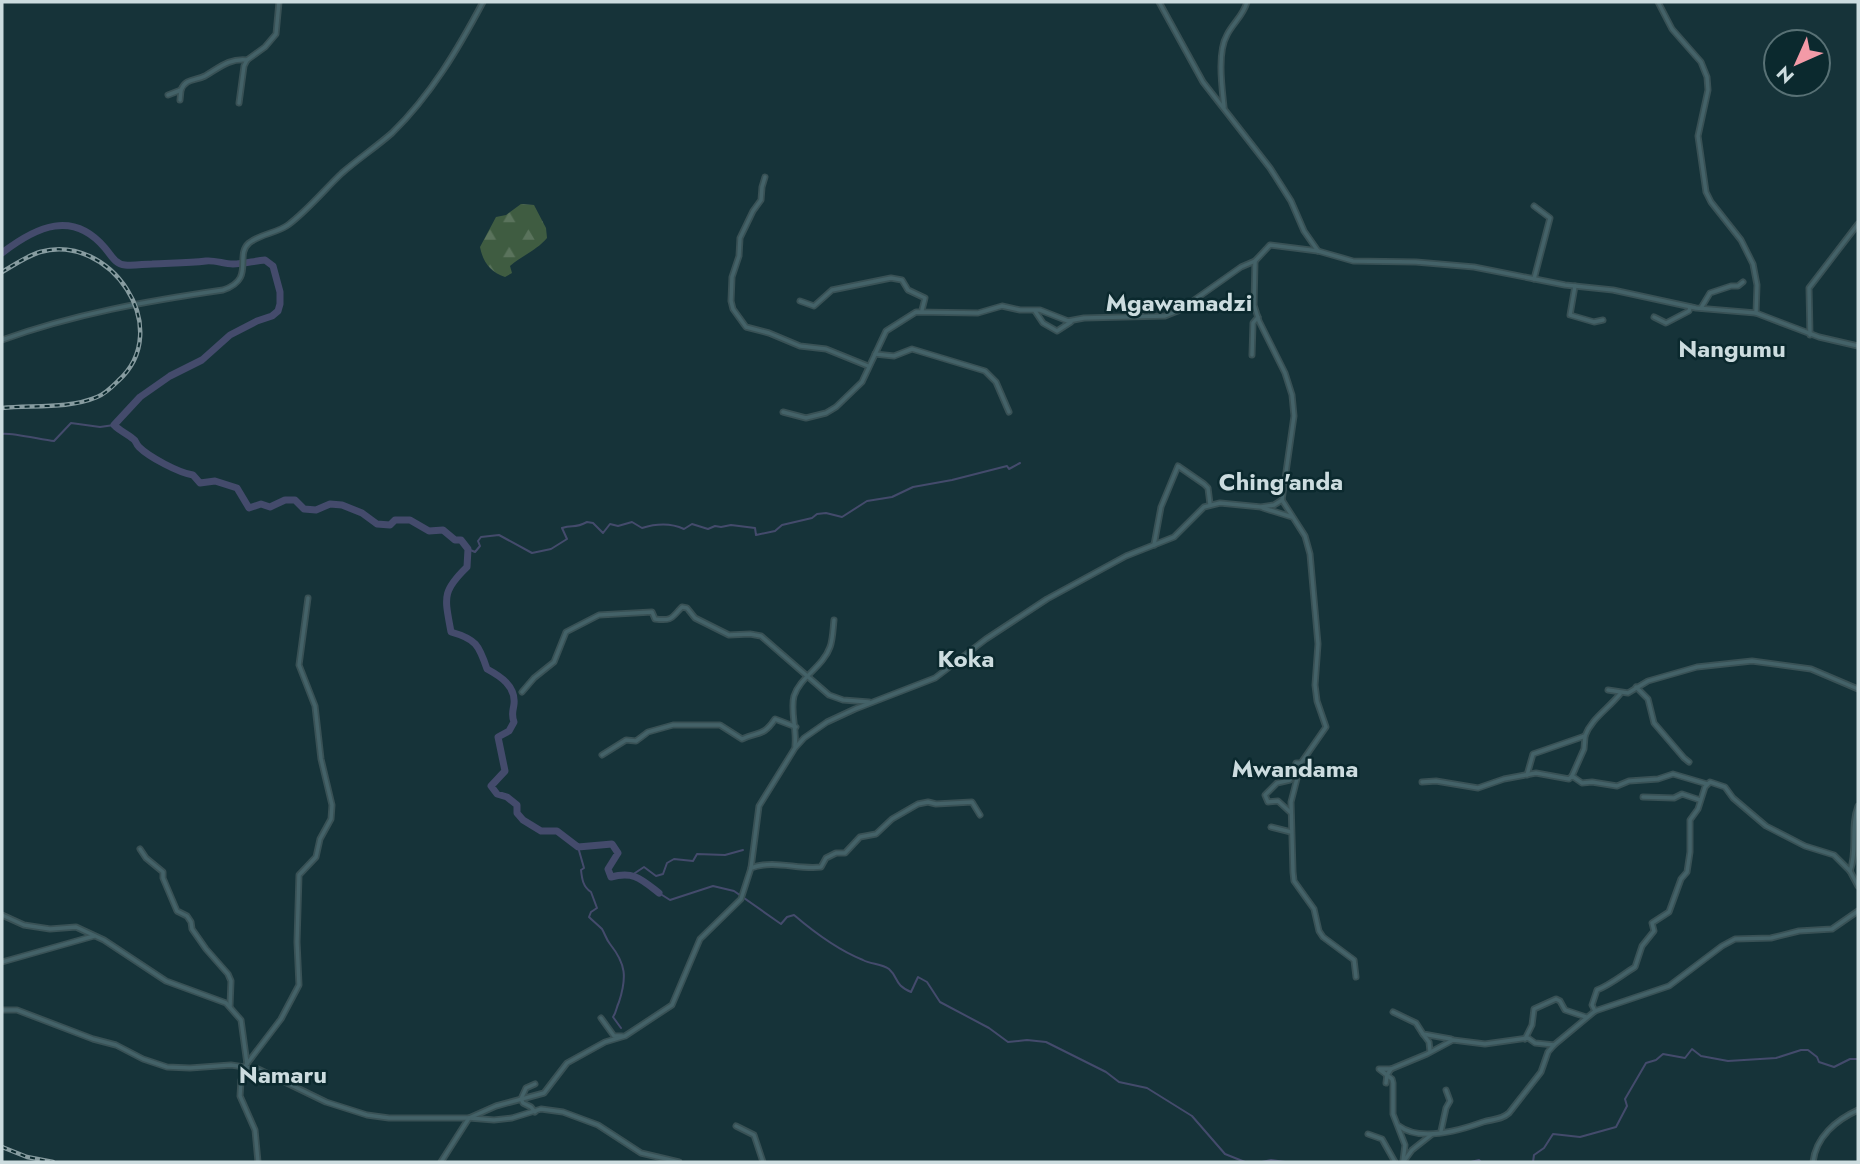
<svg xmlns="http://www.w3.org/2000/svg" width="1860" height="1164" font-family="Jost,sans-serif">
<defs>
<pattern id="forest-firs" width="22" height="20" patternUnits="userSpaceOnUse" patternTransform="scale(1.75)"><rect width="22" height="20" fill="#3f5c41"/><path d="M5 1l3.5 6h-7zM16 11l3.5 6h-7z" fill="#5a735c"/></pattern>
</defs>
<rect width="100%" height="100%" fill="#163339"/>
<!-- forest -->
<path fill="url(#forest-firs)" d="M521,204l13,1 12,23 1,10c-10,12 -24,17 -37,28l2,7 -7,4c-15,-5 -22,-15 -25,-30l16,-30 10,-2z"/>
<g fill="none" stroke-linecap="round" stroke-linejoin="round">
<!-- stream -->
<g stroke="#444b6c" stroke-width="2">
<path d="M2,434c7,-2 41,6 52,7l17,-18 29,4 14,-2"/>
<path d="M468,549l7,3 5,-6 -2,-5 3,-4 18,-2 33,18 19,-4 16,-10 -5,-11c11,-4 12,1 25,-6l6,1 10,10 7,-9 8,2 14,-4 10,6c13,-4 29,-5 42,1l8,-5 16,5 7,-3 6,1 10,-2 24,3 1,7 19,-4 7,-6 30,-7 5,-4 9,-1 16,4 25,-16 25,-4 21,-10 39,-7 55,-14 2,3 11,-6"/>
<path d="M578,847l6,21 -3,2c1,9 2,17 10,22l6,16 -6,4 -2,5c4,4 9,8 13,12 3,5 4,10 8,15 16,20 17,33 9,58 -3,6 -2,9 -6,15l8,11"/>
<polyline points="632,875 644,867 656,876 663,874 667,863 674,859 693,861 697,854 725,855 743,850"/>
<path d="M659,893l11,7 43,-14 21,5 47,33 6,-7 7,-2c21,18 44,35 69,45 7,4 19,4 26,9 10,9 5,16 22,23l7,-15 9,5 13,20 49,26 19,14 19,-2 19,2 60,30 13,10 28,6 45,28 33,38 20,8"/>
<polyline points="1262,1162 1271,1160 1285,1162"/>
<polyline points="1471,1162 1479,1160 1481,1162"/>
<polyline points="1533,1162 1534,1155 1544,1148 1553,1134 1580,1137 1616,1127 1627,1106 1625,1099 1646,1063 1656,1060 1663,1054 1685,1058 1692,1049 1701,1056 1728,1061 1776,1058 1801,1050 1808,1050 1817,1057 1819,1062 1834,1067 1850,1059 1858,1059"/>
</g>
<!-- river -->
<path stroke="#444b6c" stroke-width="7" d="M2,253c35,-27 71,-43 103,-5 6,7 10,16 20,17 9,1 19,-1 27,-1 18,-1 36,-1 54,-3 9,-1 18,3 27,3 10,0 21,-3 32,-4l8,6 7,26v12l-2,7 -6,5 -15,5 -27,14 -28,25 -32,16 -30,21 -26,28c6,6 12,8 18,13 5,3 3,5 7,9 10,10 40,26 54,28l7,8 15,-2 22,7 12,20 12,-4 9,3 15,-7h10l9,9 12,1 14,-6 12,1 20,8 15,11 13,1 5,-5h15l19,11 14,-1 12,10h6l7,9 -1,18c-26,25 -22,31 -16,65 25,7 28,13 36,37 13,7 29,17 27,35 -1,8 -3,10 0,18l-5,9 -11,6 7,34 -14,15 6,8 10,3 10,8v8l6,7 18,11h16l21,16 34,-3 6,9 -10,16 3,8c23,-6 30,2 48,16"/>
<defs>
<g id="minor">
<polyline points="1159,2 1203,82 1270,168 1291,201 1304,231 1318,251"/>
<polyline points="1658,2 1672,29 1701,62 1707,77 1708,90 1698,136 1706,192 1711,202 1741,240 1753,264 1757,285 1756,313"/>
<path d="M168,95l13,-5c5,-12 14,-9 24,-14 14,-8 24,-18 42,-16"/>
<polyline points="180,100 181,90"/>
<polyline points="239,103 244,66 247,60 265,47 276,34 279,2"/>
<path d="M1224,107c-2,-19 -7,-55 3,-72 6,-12 16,-19 20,-33"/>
<polyline points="765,177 762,187 761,200 753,211 740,238 739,256 732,277 731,301 733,309 746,327 769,333 800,346 826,349 868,366"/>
<polyline points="1534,279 1550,218 1534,206"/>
<polyline points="1575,286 1570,315 1594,322 1603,320"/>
<polyline points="800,301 814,306 832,290 891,278 902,280 908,290 925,298 922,310"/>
<polyline points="1701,308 1710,293 1731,286 1738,286 1743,282"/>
<polyline points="1035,311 1043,323 1057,331 1071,322"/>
<polyline points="1654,317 1666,323 1689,311 1690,307"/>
<polyline points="1810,335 1809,288 1858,224"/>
<path d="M2,340c72,-26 145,-39 221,-50 33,-11 11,-34 26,-47 11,-9 28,-10 39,-18 20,-15 36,-35 54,-52 16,-14 34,-26 50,-40 39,-38 66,-84 91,-131"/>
<polyline points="875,354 894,356 912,349 985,371 996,382 1009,412"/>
<polyline points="1252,355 1253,323 1258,317"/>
<polyline points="783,412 806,418 826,413 836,407 862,382 886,331 916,312 978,313 1002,306 1020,310 1040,310 1068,321 1084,318 1165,316 1180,310 1241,267 1255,261"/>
<polyline points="1282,500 1305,536 1310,554 1318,644 1315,685 1317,701 1326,727 1301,763 1291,802 1293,872 1294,881 1314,909 1319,931 1323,937 1354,960 1356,977"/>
<polyline points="1263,508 1292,517"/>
<polyline points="1154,545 1161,507 1178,466 1204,484 1208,488 1210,504"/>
<polyline points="1636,687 1648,699 1654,723 1684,758 1689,762"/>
<polyline points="1608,690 1628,693 1648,681 1697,667 1752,661 1811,669 1858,689"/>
<path d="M522,692l12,-14 20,-16 12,-30 33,-17 53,-3 3,7c18,2 16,-1 27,-12l5,1 8,10 34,17 21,-1 11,2 68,59 14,5 26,2"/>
<path d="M795,746c2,-16 -5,-36 -1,-50 6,-19 29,-29 36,-49 3,-8 3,-19 4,-27"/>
<path d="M602,755l24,-15 10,1 12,-9 25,-7h47l22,14c17,-8 21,-2 33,-20l21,8"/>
<path d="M1527,775l6,-21 52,-18c6,-17 23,-27 35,-42"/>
<polyline points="1572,776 1584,749 1585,736"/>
<polyline points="1422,782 1436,781 1478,788 1504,779 1536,773 1569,779 1572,776 1582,783 1592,782 1617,786 1629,781 1658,779 1673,774 1707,784"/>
<polyline points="1643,797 1674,798 1682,794 1700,800"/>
<polyline points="1290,812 1278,801 1268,802 1265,795 1277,783 1290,780 1296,763 1301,763"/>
<polyline points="1271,827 1291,832"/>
<polyline points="140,849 146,858 163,872 163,878 177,911 187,916 191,922 192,929 206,949 228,974 231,981 230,1006"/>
<path d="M751,868c24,-9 46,2 70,-1l5,-9 10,-5h9l15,-16 16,-3 16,-15 26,-15 10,-2 8,2 36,-2 8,13"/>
<path d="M1850,871c8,-21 0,-44 8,-65"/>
<polyline points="2,915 24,925 50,929 76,927 104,940 166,981 226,1003 241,1020 247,1064"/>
<polyline points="2,962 94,936"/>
<polyline points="2,1010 17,1010 93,1039 116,1045 143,1059 167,1067 190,1068 231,1065 258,1069 326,1102 367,1115 389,1118 469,1118 494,1120 512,1118 541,1109 563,1112 598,1125 641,1153 679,1162"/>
<path d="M1595,1011l-3,-6 5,-15c13,-5 25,-15 38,-23l7,-21 12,-15 -2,-8 17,-11 12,-33 6,-7 3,-20v-32l8,-11 7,-22 5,-5 15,5 8,11 33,28 39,20 29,9 16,16 8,15"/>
<polyline points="1393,1012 1416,1023 1423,1034 1451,1039"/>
<polyline points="601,1018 614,1036 622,1036"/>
<polyline points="1423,1034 1429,1042 1430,1051"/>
<polyline points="1525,1039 1532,1025 1534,1009 1556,999 1560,1001 1565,1010 1586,1017"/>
<polyline points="1391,1069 1379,1069 1392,1079 1393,1083 1393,1114 1405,1145 1403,1161"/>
<polyline points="1386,1083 1387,1075 1391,1069 1427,1054 1453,1040 1485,1044 1528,1038 1535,1043 1554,1045"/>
<polyline points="535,1112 531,1107 523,1103 521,1099 526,1088 535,1084"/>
<polyline points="736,1126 754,1135 763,1162"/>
<path d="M1399,1126c21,16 62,4 84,-4 10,-3 18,-2 26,-9l32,-41 7,-20 6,-7 41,-34 74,-25 53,-40 13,-7 36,-1 28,-7 33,-2 26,-18"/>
<polyline points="1441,1131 1446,1108 1450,1101 1446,1090"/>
<polyline points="1368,1134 1382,1139 1395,1162"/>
<polyline points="1404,1161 1412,1150 1431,1135"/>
<polyline points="258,1162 255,1130 240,1096 241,1080 246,1065 281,1019 299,985 297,942 299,875 316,857 320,839 331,819 332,805 321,759 315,706 299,665 308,598"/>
<polyline points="441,1162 469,1118 496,1106 544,1093 567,1063 605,1042 625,1036 672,1005 700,939 741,899 751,868 759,806 795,748 804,738 827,722 855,709 935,678 986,639 1047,599 1126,556 1174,537 1204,507 1220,503 1261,507 1274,505 1282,500 1294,416 1292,395 1285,373 1259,321 1254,305 1255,261 1270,245 1318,251 1353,261 1416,262 1474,267 1565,285 1613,290 1696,308 1756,313 1819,337 1858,346"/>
<path d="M1813,1162c3,-25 23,-42 45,-52"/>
</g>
</defs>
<!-- minor casing -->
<use href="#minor" stroke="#395155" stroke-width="7"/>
<!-- minor -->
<use href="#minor" stroke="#446268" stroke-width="3.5"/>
<defs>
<g id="rail">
<path d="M2,272c12,-7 25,-16 38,-20 70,-20 136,77 78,129 -6,6 -13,13 -21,16 -28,12 -65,8 -95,11"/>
<polyline points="2,1147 27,1157 53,1162"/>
</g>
</defs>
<!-- rail casing -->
<use href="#rail" stroke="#879ca0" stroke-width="4.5"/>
<!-- rail -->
<use href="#rail" stroke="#0b292e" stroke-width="2" stroke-dasharray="5" stroke-linecap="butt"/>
</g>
<g text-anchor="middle" stroke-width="5" stroke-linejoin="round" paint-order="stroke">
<!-- quarter labels -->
<g font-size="24" font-weight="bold" fill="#ccdcdf" stroke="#0b292e">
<text x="1179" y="311">Mgawamadzi</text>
<text x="1732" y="357">Nangumu</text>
<text x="1281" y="490">Ching'anda</text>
<text x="966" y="667">Koka</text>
<text x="1295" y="777">Mwandama</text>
<text x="283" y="1083">Namaru</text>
</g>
</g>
<!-- border -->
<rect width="1860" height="1164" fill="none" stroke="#ccdcdf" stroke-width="7"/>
<!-- north arrow -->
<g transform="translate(1797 63) rotate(225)"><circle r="33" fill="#0b292e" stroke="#587175" stroke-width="2"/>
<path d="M0-5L12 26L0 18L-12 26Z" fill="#f39aa7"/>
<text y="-10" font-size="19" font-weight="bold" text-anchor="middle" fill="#ccdcdf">N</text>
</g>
</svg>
